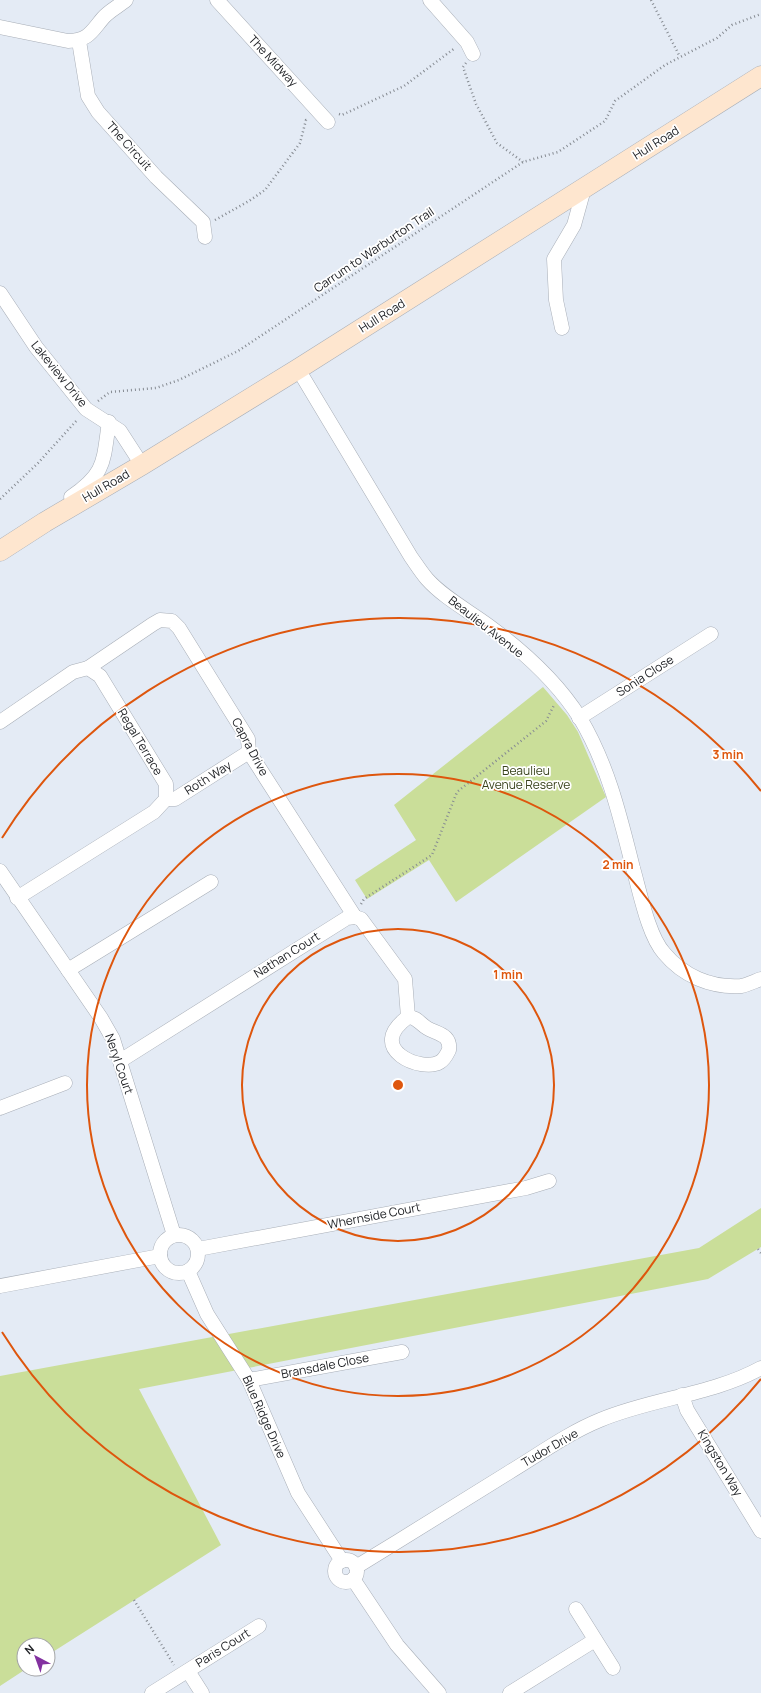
<svg xmlns="http://www.w3.org/2000/svg" width="761" height="1693" font-family="Manrope,sans-serif">
<rect width="100%" height="100%" fill="#e4ebf5"/>
<!-- park -->
<g fill="#cade99">
<polygon points="543,687 567,715 578,732 606,797 456,902 429,860 367,899 355,880 416,840 394,805"/>
<polygon points="761,1208 761,1247 708,1279 139,1389 221,1545 48,1655 48,1645 24,1645 24,1669 26,1669 0,1686 0,1376 699,1248"/>
</g>
<g fill="none" stroke-linecap="round" stroke-linejoin="round">
<defs>
<g id="minor">
<polyline points="217,0 328,122"/>
<polyline points="430,0 467,42 473,54"/>
<path d="M0,27l68,14c21,-1 23,-9 35,-23 6,-7 16,-12 23,-18"/>
<polyline points="79,41 88,96 98,112 156,177 203,222 205,237"/>
<polyline points="0,293 36,347 86,409 120,431 142,465"/>
<polyline points="562,328 556,300 554,259 574,225 584,189"/>
<path d="M298,369l113,188c5,7 10,15 16,22 17,19 42,32 62,47 34,25 69,57 91,92 28,47 40,98 53,150 7,24 15,67 31,85 19,23 47,35 77,33 6,-1 14,-5 20,-7"/>
<path d="M71,497c35,-24 32,-35 38,-75"/>
<polyline points="88,668 153,624 160,620 172,621 179,628 248,739 249,752 355,917"/>
<polyline points="579,718 711,634"/>
<polyline points="0,722 73,672 88,668 100,676 166,784 166,799 154,812 17,898"/>
<polyline points="166,799 175,799 249,752"/>
<polyline points="0,871 101,1018 113,1039 174,1235"/>
<polyline points="68,970 211,882"/>
<path d="M408,1017c9,0 12,7 19,11 10,6 24,6 22,22 -2,4 -4,9 -9,12 -18,11 -76,-13 -32,-45z"/>
<polyline points="120,1061 347,918 355,917 361,919 405,979 408,1017"/>
<polyline points="0,1108 65,1083"/>
<circle cx="179" cy="1254" r="19"/>
<polyline points="198,1249 526,1188 549,1181"/>
<polyline points="188,1271 207,1314 249,1380 298,1493 342,1561"/>
<polyline points="0,1286 160,1256"/>
<polyline points="249,1380 402,1352"/>
<polyline points="682,1395 687,1410 761,1531"/>
<circle cx="346" cy="1571" r="11"/>
<path d="M356,1567c51,-31 102,-63 152,-94 30,-18 60,-40 92,-53 52,-22 112,-25 161,-52"/>
<polyline points="353,1579 397,1645 439,1693"/>
<polyline points="576,1609 613,1668"/>
<polyline points="188,1671 202,1693"/>
<polyline points="152,1693 259,1626"/>
<polyline points="510,1693 595,1640"/>
</g>
<polyline id="secondary" points="0,551 45,522 142,465 298,369 761,76"/>
</defs>
<!-- minor casing -->
<use href="#minor" stroke="#a8aeb7" stroke-width="15"/>
<!-- secondary casing -->
<use href="#secondary" stroke="#a8aeb7" stroke-width="21"/>
<!-- path -->
<g stroke="#868b92" stroke-width="2.5" stroke-dasharray="1 3" stroke-linecap="butt">
<polyline points="651,0 680,57"/>
<polyline points="466,63 463,67 476,104 497,143 523,162"/>
<polyline points="339,114 342,115 404,86 455,48"/>
<polyline points="215,220 249,201 265,190 300,143 306,120 308,120"/>
<polyline points="98,401 110,392 156,388 179,380 238,351 523,162 558,152 605,121 615,101 665,65 717,38 732,25 761,14"/>
<polyline points="0,499 38,463 78,419"/>
<polyline points="361,904 364,899 432,855 457,792 546,721 554,705"/>
<polyline points="758,1249 761,1253"/>
<polyline points="134,1600 174,1665"/>
</g>
<!-- minor -->
<use href="#minor" stroke="#fff" stroke-width="14"/>
<!-- secondary -->
<use href="#secondary" stroke="#fee6cf" stroke-width="20"/>
</g>
<!-- distance rings -->
<g fill="none" stroke="#de560d" stroke-width="2">
<circle cx="398" cy="1085" r="156"/>
<circle cx="398" cy="1085" r="311"/>
<path d="M761 1379A467 467 0 0 1 2 1332M2 838A467 467 0 0 1 761 791"/>
</g>
<g text-anchor="middle" stroke-width="3.5" stroke-linejoin="round" paint-order="stroke">
<!-- street labels -->
<g font-size="12" fill="#1c1e22" stroke="#fff">
<text transform="translate(273 61) rotate(47)" y="4">The Midway</text>
<text transform="translate(656 143) rotate(-32)" y="4">Hull Road</text>
<text transform="translate(129 146) rotate(48)" y="4">The Circuit</text>
<text transform="translate(374 250) rotate(-34)" y="4">Carrum to Warburton Trail</text>
<text transform="translate(382 316) rotate(-32)" y="4">Hull Road</text>
<text transform="translate(59 374) rotate(51)" y="4">Lakeview Drive</text>
<text transform="translate(106 486) rotate(-30)" y="4">Hull Road</text>
<text transform="translate(486 627) rotate(38)" y="4">Beaulieu Avenue</text>
<text transform="translate(645 676) rotate(-33)" y="4">Sonia Close</text>
<text transform="translate(140 742) rotate(59)" y="4">Regal Terrace</text>
<text transform="translate(250 747) rotate(62)" y="4">Capra Drive</text>
<text transform="translate(208 778) rotate(-32)" y="4">Roth Way</text>
<text transform="translate(287 955) rotate(-32)" y="4">Nathan Court</text>
<text transform="translate(119 1064) rotate(71)" y="4">Neryl Court</text>
<text transform="translate(374 1216) rotate(-11)" y="4">Whernside Court</text>
<text transform="translate(325 1366) rotate(-11)" y="4">Bransdale Close</text>
<text transform="translate(264 1417) rotate(66)" y="4">Blue Ridge Drive</text>
<text transform="translate(550 1448) rotate(-30)" y="4">Tudor Drive</text>
<text transform="translate(720 1463) rotate(59)" y="4">Kingston Way</text>
<text transform="translate(223 1648) rotate(-32)" y="4">Paris Court</text>
</g>
<!-- park labels -->
<g font-size="12" fill="#39431c" stroke="#fff">
<text x="526" y="775">Beaulieu<tspan x="526" dy="14">Avenue Reserve</tspan></text>
</g>
</g>
<circle cx="398" cy="1085" r="6" fill="#de560d" stroke="#fff" stroke-width="2"/>
<g font-size="12" text-anchor="middle" font-weight="bold" fill="#de560d" stroke="#fff" stroke-width="3.5" stroke-linejoin="round" paint-order="stroke">
<text x="728" y="759">3 min</text>
<text x="618" y="869">2 min</text>
<text x="508" y="979">1 min</text>
</g>
<!-- north arrow -->
<g transform="translate(36 1657) rotate(319)"><circle r="19" fill="#ffffff" stroke="#a4a5a7"/>
<path d="M0-3L7 15L0 10L-7 15Z" fill="#8331a0"/>
<text y="-6" font-size="11" font-weight="bold" text-anchor="middle" fill="#1c1e22">N</text>
</g>
</svg>
